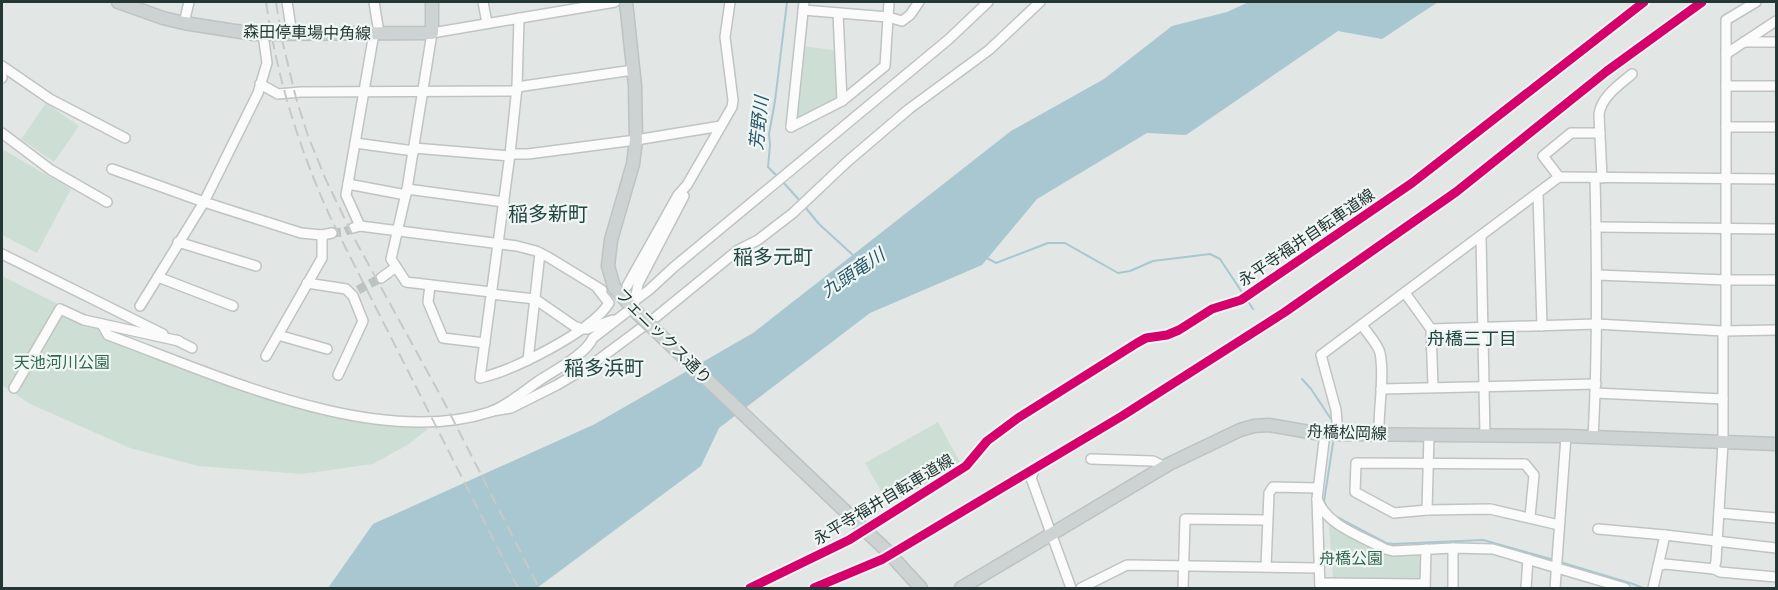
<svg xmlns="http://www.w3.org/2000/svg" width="1778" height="590" font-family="'DM Sans','Noto Sans JP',sans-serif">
<rect width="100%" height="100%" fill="#e2e7e5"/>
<!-- green -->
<g fill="#cddfd4">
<polygon points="803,46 840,51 842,101 791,125"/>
<polygon points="46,103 79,126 54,162 21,139"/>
<polygon points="2,149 71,189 37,253 2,235"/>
<path d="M2,276c97,49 196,97 302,125 40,11 84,15 124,28l-19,15 -36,20 -71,10 -104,-8 -68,-18 -100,-44 -28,-19z"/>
<polygon points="938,422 961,464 889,505 865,463"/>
<polygon points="1329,525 1342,529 1352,536 1422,554 1422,581 1333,578"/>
</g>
<!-- water -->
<polygon fill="#a8c7d0" points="1249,2 1438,2 1382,39 1338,31 1186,135 1147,133 1037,199 982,265 870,313 719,428 701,466 537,588 328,588 373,524 595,424 753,333 1011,131 1104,79 1172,26 1227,12"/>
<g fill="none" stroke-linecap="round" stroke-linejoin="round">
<!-- stream -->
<g stroke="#a8c7d0" stroke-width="2">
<polyline points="777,176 768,167 770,145 769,134 775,101 787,2"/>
<polyline points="781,180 802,203"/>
<polyline points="805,207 819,224 854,256"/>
<polyline points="985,257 996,263 1048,243 1065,243 1118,273 1130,271 1153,261 1210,254 1220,259 1253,309"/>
<polyline points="1302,379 1311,389 1331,419"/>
<polyline points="1327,508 1324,501 1325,495 1333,443"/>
<polyline points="1333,515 1386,543 1393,544 1483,540 1554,560"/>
<polyline points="1560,562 1633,584 1643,588"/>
</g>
<!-- minor-tunnel -->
<g stroke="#bcc4c2" stroke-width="9" stroke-dasharray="9 4.5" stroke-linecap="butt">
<polyline points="332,233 344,232 353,228"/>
<polyline points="358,290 381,278"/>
</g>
<defs>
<g id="minor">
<polyline points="287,2 292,34"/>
<polyline points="374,2 379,33"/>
<polyline points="483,2 487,23"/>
<polyline points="803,10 888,17 902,21 910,15 919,2"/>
<polyline points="838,13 842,101"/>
<path d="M519,18l-2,69 -7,67 -30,224c34,-8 111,-46 129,-75l-11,-14"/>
<polyline points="184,23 189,2"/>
<polyline points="1744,42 1776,42"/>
<polyline points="1726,54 1776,21"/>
<polyline points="2,66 50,99 125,138"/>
<polyline points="2,76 2,78"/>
<polyline points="260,84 278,94 301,92 517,91"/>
<polyline points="1726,86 1776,86"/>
<polyline points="517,87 633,70"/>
<polyline points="791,127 842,101 885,66 889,2"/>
<polyline points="791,127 804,2"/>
<polyline points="1726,127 1776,127"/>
<polyline points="2,133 51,170 107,202"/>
<polyline points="355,143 414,151"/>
<polyline points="414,148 510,156"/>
<polyline points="510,154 528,154 636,140 721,126"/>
<polyline points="112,169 204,202 301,233 322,235"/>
<polyline points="1559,177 1543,156 1571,133 1600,133"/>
<path d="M1602,178l-3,-64c3,-18 20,-29 33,-40"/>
<polyline points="348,184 406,195"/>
<polyline points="407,189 504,202"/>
<polyline points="1538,194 1542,326"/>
<polyline points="360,226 346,195 374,33"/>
<polyline points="1596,227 1776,229"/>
<polyline points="353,228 360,226 517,246 536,251 548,257 602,290"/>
<polyline points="1481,237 1485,435"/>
<polyline points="178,242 256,266"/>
<polyline points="2,254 163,334"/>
<polyline points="1597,275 1726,280 1776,280"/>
<polyline points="381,278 396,267"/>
<polyline points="307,283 346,289 353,296 363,321 338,375"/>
<polyline points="430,285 428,302 443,338 485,343"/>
<polyline points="627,286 678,195 687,185 732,107 733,100 725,37 730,2"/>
<polyline points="491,292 406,282 391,259 407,189 432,33 615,2"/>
<polyline points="1405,293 1431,329 1433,387"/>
<polyline points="491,294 535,299 574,326 582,329 587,329 613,320"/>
<polyline points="635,301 638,284 684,196"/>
<polyline points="629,305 649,290 674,267 949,39 988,2"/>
<polyline points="140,306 158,277"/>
<polyline points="233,306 158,277 204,202 258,93 267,63 263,34"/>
<path d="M102,324l6,11 16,6c104,39 255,107 366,71 17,-6 34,-21 50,-32 15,-10 45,-25 53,-42l39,-30"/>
<path d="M1362,325c5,8 16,19 18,28 5,25 -2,56 -1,81"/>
<polyline points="1431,329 1596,324 1723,331 1776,330"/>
<polyline points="1726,331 1726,20 1756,2"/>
<polyline points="278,335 327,349"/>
<polyline points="176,340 192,348"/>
<polyline points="266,356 322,258 322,235 332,233"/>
<polyline points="528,360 540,253"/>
<polyline points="14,388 60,309 84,320 179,341"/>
<polyline points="1381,389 1596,384"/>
<polyline points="1595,393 1723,399"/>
<polyline points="492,411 511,408 557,385 594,363 656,317 738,250 758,240 793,213 848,161 909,109 989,50 1040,2"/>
<polyline points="1338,434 1336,410 1321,355 1559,177 1776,179"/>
<path d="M1593,437c5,-86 4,-173 2,-259"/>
<polyline points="1091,459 1153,461 1165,467"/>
<polyline points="1035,468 1031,478 1071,588"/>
<path d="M1317,499c10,27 44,37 68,50l8,2 60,-3 40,1 132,39"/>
<polyline points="1427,510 1429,435"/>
<polyline points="1719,513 1776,518"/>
<polyline points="1530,517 1534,475 1525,464 1356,463 1355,492 1394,513 1427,510 1490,509 1559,525"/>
<polyline points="1598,529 1665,535"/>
<polyline points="1658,566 1665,535 1776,548"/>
<polyline points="1266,567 1269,493 1273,487 1318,488"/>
<polyline points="1714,569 1720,572 1776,577"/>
<polyline points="1320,583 1425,584"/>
<polyline points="814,588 883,559 1122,416 1285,312 1456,192 1607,71 1702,2"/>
<polyline points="1081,588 1127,565 1319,568"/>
<polyline points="1183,588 1185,519 1267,520"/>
<polyline points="1320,588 1317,499 1325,433"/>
<polyline points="1425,588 1426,549"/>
<polyline points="1453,588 1453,548"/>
<polyline points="1526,588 1528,559"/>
<polyline points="1555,588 1566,436"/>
<polyline points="1653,588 1658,566 1665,564 1714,569 1716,561 1723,443 1723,331"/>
</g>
<g id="major">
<polyline points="118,2 163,18 184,23 254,34 432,33 432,2"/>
<polyline points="626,2 635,86 636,140 633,164 611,240 608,266 614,287 635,311"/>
<polyline points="886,550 921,588"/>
<polyline points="961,588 1169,464 1240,430 1254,426 1269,425 1315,433 1338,434 1566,436 1776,444"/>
</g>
</defs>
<!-- minor casing -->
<use href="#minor" stroke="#bfc4c2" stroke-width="12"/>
<!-- major casing -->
<use href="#major" stroke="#bcc3c1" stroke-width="15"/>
<!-- minor -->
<use href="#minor" stroke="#fbfbfb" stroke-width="9"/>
<!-- major -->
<use href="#major" stroke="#cdd3d2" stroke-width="12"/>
<!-- rail -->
<g stroke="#c6c9c8" stroke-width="2" stroke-dasharray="12 6" stroke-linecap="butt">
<path d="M266,2c11,77 34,150 67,221l185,365"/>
<polyline points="276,2 282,40 296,98 308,136 326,180 354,238 444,402 539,588"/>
</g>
<defs>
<polyline id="major-bridge" points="635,311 886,550"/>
</defs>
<!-- major-bridge casing -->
<use href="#major-bridge" stroke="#bcc3c1" stroke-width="15" stroke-linecap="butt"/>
<!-- major-bridge -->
<use href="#major-bridge" stroke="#cdd3d2" stroke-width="12"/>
<defs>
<g id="cycleway">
<polyline points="750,588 849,540 966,466 987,441 1018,418 1137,343 1146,338 1167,335 1179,330 1212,309 1241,300 1412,183 1644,2"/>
<polyline points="814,588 883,559 1122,416 1285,312 1456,192 1607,71 1702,2"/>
</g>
</defs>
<!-- cycleway casing -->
<use href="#cycleway" stroke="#f0f6f4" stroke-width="13"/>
<!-- cycleway -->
<use href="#cycleway" stroke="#d6006c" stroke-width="9"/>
</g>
<g text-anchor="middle" stroke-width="4.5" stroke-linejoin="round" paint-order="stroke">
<!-- street labels -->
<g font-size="16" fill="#233734" stroke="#f0f6f4">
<text transform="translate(307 32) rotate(1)" y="6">森田停車場中角線</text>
<text transform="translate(1306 237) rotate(-34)" y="6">永平寺福井自転車道線</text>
<text transform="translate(664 336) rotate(45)" y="6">フェニックス通り</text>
<text transform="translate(1347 432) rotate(2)" y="6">舟橋松岡線</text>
<text transform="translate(883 499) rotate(-31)" y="6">永平寺福井自転車道線</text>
</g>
<!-- park labels -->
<g font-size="16" fill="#32684d" stroke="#f0f6f4">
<text x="62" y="368">天池河川公園</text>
<text x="1351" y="564">舟橋公園</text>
</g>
<!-- water labels -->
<g font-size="18" font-style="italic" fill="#25586b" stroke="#f0f6f4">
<text transform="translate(759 123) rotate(-84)" y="6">芳野川</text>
<text transform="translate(853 273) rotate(-34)" y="6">九頭竜川</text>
</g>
<!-- neighbourhood labels -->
<g font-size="18" fill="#224641" stroke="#f0f6f4">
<text x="1472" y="345">舟橋三丁目</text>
</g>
<!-- quarter labels -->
<g font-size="20" fill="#224641" stroke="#f0f6f4">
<text x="548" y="221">稲多新町</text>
<text x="773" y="264">稲多元町</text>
<text x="604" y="375">稲多浜町</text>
</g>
</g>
<!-- border -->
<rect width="1778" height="590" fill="none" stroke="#233734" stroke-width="6"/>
</svg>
